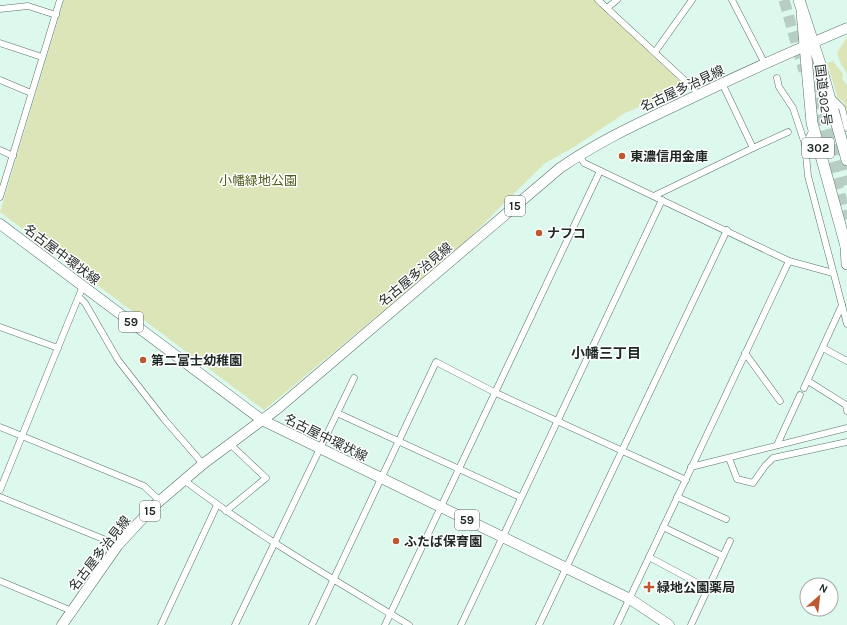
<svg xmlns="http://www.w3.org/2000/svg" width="847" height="625" font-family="Karla,'Noto Sans JP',sans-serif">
<rect width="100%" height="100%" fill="#ddf8ec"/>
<!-- green -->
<g fill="#dce5b7">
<polygon points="64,0 596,0 686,87 625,113 574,147 545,163 460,247 264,410 0,212"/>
<polygon points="847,37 847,74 840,62 837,53"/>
<polygon points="833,61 843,74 842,79 847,85 847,115 844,102 838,98 827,63"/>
</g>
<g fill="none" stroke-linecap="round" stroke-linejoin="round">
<!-- highway-tunnel -->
<g stroke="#b7cec4" stroke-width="11" stroke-dasharray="11 5.5" stroke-linecap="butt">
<polyline points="784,0 804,71"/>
<polyline points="808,49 847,185"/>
<polyline points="813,99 847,219"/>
</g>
<defs>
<g id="street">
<polyline points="598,0 694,89"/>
<polyline points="732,0 765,64"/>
<polyline points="607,8 617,0"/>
<polyline points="0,9 28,6 56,15"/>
<polyline points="0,43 42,57"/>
<polyline points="655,52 692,0"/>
<polyline points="777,78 779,87 793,108 805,144"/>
<polyline points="0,80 31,93"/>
<polyline points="832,98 842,108 847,128"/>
<polyline points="813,130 805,144 808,176 847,324"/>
<polyline points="753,148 788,132"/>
<polyline points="0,150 13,156"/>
<polyline points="579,155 584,163 789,261 833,273"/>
<polyline points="654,196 753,148 722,83"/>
<polyline points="0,197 60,0"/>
<polyline points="79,297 85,303 118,360 164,419 203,464"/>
<polyline points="0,327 58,348"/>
<polyline points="823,348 847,361"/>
<polyline points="745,353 780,401"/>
<polyline points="808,381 846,405 847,411"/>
<polyline points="804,388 842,305"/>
<polyline points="337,413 520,497"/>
<polyline points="0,427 144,486 160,501"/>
<polyline points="777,445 800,395"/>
<polyline points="729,458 737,479 753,483 765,466 773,458 847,442"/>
<polyline points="691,467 847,428"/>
<path d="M184,480c71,54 149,99 225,145"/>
<polyline points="0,490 83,286"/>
<polyline points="0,497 118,545"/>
<polyline points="677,497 726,519"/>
<polyline points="226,511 266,478 230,444"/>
<polyline points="663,527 723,556"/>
<polyline points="649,557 703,586 708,586"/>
<polyline points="0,581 72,611"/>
<polyline points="161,625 217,505"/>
<polyline points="235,625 354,378"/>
<polyline points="312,625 436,362 496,393 686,480"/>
<polyline points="385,625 600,171"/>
<polyline points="461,625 662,200"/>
<polyline points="539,625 727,230"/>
<polyline points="617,625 789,261"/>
<polyline points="691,625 730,541"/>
</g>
<g id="primary">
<polyline points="0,224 262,420 630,599 669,625"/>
<path d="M62,625l56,-80 37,-40 48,-41 74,-55 283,-241c39,-27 81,-46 123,-66 54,-26 109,-51 164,-74"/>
</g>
<g id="highway">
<polyline points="799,0 820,64 847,160"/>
<polyline points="802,12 812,123 847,250"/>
<polyline points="846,245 847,264"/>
</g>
</defs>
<!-- street casing -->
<use href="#street" stroke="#5a7268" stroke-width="7"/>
<!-- primary casing -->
<use href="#primary" stroke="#5a7268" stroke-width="11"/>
<!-- highway casing -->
<use href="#highway" stroke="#5a7268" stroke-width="12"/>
<!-- street -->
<use href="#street" stroke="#fff" stroke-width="6"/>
<!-- primary -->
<use href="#primary" stroke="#fff" stroke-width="10"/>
<!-- highway -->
<use href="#highway" stroke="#fff" stroke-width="11"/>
</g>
<!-- markers -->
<g fill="#bf582e" stroke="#fff" stroke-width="1.5">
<circle cx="622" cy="156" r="4"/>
<circle cx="539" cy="233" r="4"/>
<circle cx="143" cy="360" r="4"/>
<circle cx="396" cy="541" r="4"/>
<path d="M647 581h4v4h4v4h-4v4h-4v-4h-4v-4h4z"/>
</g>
<g text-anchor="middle" stroke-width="3" stroke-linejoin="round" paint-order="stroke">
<!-- shield labels -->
<g fill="#fff" stroke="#626866" stroke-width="1">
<rect x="802" y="138" width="32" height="20" rx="3"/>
<rect x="505" y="196" width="20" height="20" rx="3"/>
<rect x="119" y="312" width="24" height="20" rx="3"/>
<rect x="140" y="501" width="20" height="20" rx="3"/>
<rect x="455" y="510" width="24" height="20" rx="3"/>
</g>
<g font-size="12" font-weight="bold" fill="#1e2824">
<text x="818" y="152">302</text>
<text x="515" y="210">15</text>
<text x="131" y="326">59</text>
<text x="150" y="515">15</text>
<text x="467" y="524">59</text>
</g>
<!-- street labels -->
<g font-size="13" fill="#1e2824" stroke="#fff">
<text transform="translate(682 88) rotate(-25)" y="5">名古屋多治見線</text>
<text transform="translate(824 95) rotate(83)" y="5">国道302号</text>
<text transform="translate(62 254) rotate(37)" y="5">名古屋中環状線</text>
<text transform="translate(415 274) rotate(-40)" y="5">名古屋多治見線</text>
<text transform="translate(326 437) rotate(26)" y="5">名古屋中環状線</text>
<text transform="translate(99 553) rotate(-52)" y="5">名古屋多治見線</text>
</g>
<!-- poi labels -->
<g font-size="13" font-weight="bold" fill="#1e2824" stroke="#fff" text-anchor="start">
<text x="630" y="161">東濃信用金庫</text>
<text x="547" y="238">ナフコ</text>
<text x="151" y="365">第二富士幼稚園</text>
<text x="404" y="546">ふたば保育園</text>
<text x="657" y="592">緑地公園薬局</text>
</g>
<!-- park labels -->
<g font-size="13" fill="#535c1d" stroke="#fff">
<text x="258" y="185">小幡緑地公園</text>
</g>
<!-- neighbourhood labels -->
<g font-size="14" font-weight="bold" fill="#1e2824" stroke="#fff">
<text x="606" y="358">小幡三丁目</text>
</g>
</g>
<!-- north arrow -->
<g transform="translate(819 597) rotate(28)"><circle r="19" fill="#ffffff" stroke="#a5a9a7"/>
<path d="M0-3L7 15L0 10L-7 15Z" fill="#bf582e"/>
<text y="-6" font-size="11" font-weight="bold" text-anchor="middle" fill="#1e2824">N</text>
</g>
</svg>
